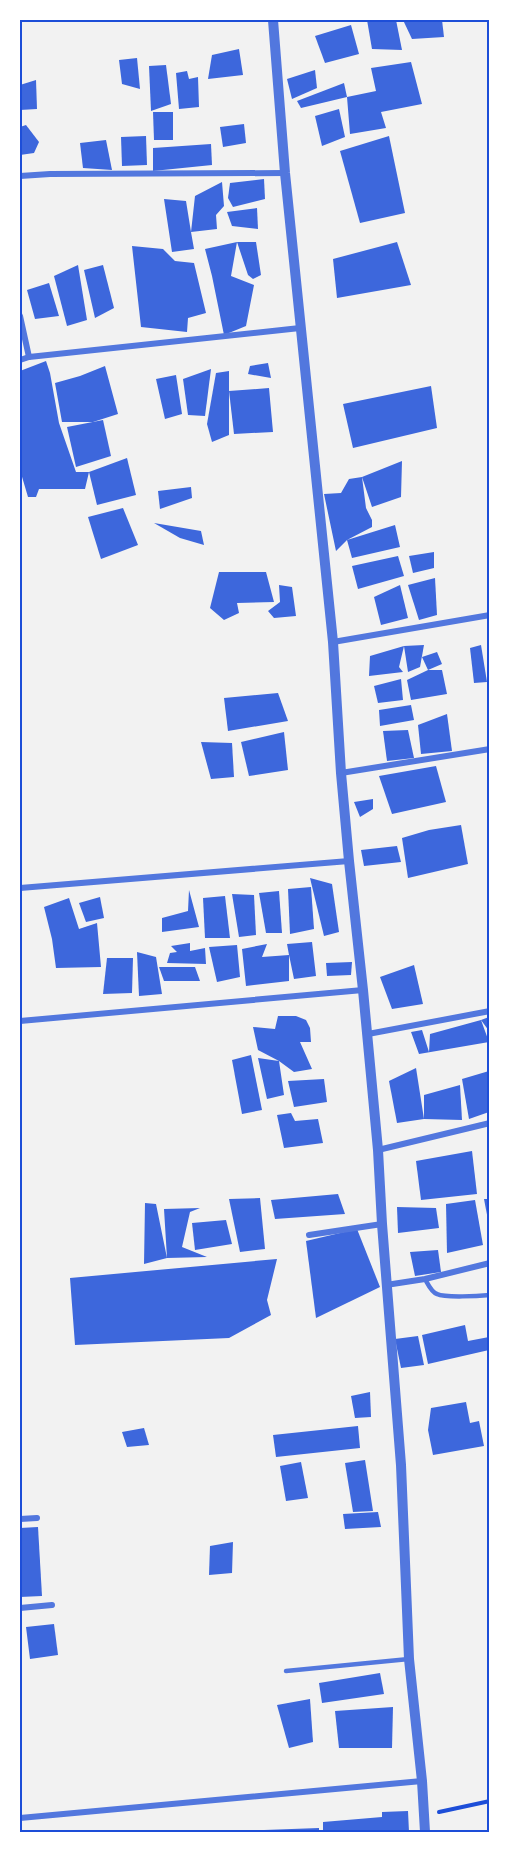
<svg xmlns="http://www.w3.org/2000/svg" width="509" height="1852" font-family="'Open Sans',sans-serif">
<rect width="100%" height="100%" fill="#f2f2f2"/>
<!-- building -->
<g fill="#3d67dc">
<polygon points="367,20 396,20 402,50 372,49"/>
<polygon points="403,20 442,20 444,37 412,39"/>
<polygon points="351,25 359,54 325,63 315,36"/>
<polygon points="239,49 243,75 208,79 212,55"/>
<polygon points="137,58 140,89 122,84 119,60"/>
<polygon points="411,62 422,104 381,112 386,128 350,134 347,97 376,91 371,68"/>
<polygon points="166,65 171,104 151,111 149,66"/>
<polygon points="315,70 317,88 292,99 287,79"/>
<polygon points="187,71 189,79 198,77 199,107 179,109 176,73"/>
<polygon points="36,80 37,109 20,110 20,85"/>
<polygon points="344,83 347,97 301,108 297,101"/>
<polygon points="339,109 345,137 322,146 315,116"/>
<polygon points="153,112 173,112 173,140 154,140"/>
<polygon points="244,124 246,143 223,147 220,127"/>
<polygon points="26,125 39,142 34,153 20,155 20,127"/>
<polygon points="146,136 147,165 122,166 121,137"/>
<polygon points="389,136 405,213 360,223 340,151"/>
<polygon points="106,140 112,170 83,168 80,143"/>
<polygon points="211,144 212,165 153,171 153,148"/>
<polygon points="264,179 265,199 233,207 228,198 230,183"/>
<polygon points="222,182 224,206 216,215 217,229 191,232 194,249 172,252 164,199 186,201 191,232 195,196"/>
<polygon points="257,208 258,229 232,226 227,212"/>
<polygon points="237,242 256,242 261,275 253,279 248,275"/>
<polygon points="237,242 231,276 254,285 246,326 224,335 212,276 205,249"/>
<polygon points="397,242 411,285 337,298 333,259"/>
<polygon points="132,246 163,249 175,261 194,263 206,313 188,318 187,332 141,327"/>
<polygon points="78,265 87,320 67,326 54,276"/>
<polygon points="103,265 114,308 95,318 84,270"/>
<polygon points="49,283 59,316 35,319 27,290"/>
<polygon points="46,361 50,373 59,423 76,472 89,472 85,489 39,489 36,497 28,497 20,470 20,371"/>
<polygon points="268,363 271,378 248,374 250,366"/>
<polygon points="105,366 118,414 93,422 62,422 55,383 80,376"/>
<polygon points="211,369 205,416 188,415 183,379"/>
<polygon points="229,371 229,435 212,442 207,424 216,373"/>
<polygon points="176,375 182,414 165,419 156,379"/>
<polygon points="431,386 437,428 353,448 343,404"/>
<polygon points="269,388 273,432 234,434 229,391"/>
<polygon points="103,420 111,456 76,467 67,427"/>
<polygon points="127,458 136,495 97,505 89,472"/>
<polygon points="402,461 401,497 372,507 362,477 366,508 372,520 372,527 347,540 395,525 400,547 352,558 347,540 336,551 324,494 341,493 349,479 362,477"/>
<polygon points="191,487 192,498 160,509 158,491"/>
<polygon points="123,508 138,545 101,559 88,517"/>
<polygon points="154,523 201,531 204,545 180,538"/>
<polygon points="434,552 434,568 413,573 409,556"/>
<polygon points="398,556 404,576 358,589 352,566"/>
<polygon points="219,572 266,572 274,602 237,603 239,613 224,620 210,608"/>
<polygon points="435,578 437,615 419,620 408,585"/>
<polygon points="279,585 292,587 296,616 274,618 268,611 280,602"/>
<polygon points="400,585 408,618 381,625 374,597"/>
<polygon points="424,645 420,667 408,672 404,646"/>
<polygon points="481,645 487,682 474,683 470,648"/>
<polygon points="404,646 399,667 403,672 369,676 370,656"/>
<polygon points="437,652 442,664 428,670 422,657"/>
<polygon points="428,670 442,670 447,694 411,700 407,680"/>
<polygon points="401,679 403,700 378,703 374,686"/>
<polygon points="278,693 288,721 228,731 224,698"/>
<polygon points="411,705 414,720 380,726 379,710"/>
<polygon points="447,714 452,751 421,754 418,725"/>
<polygon points="408,730 414,758 387,761 383,731"/>
<polygon points="284,732 288,770 249,776 241,742"/>
<polygon points="201,742 232,743 234,777 211,779"/>
<polygon points="436,766 446,802 392,814 379,776"/>
<polygon points="373,799 373,809 360,817 354,802"/>
<polygon points="461,825 468,864 408,878 402,838 429,830"/>
<polygon points="397,846 401,862 364,866 361,850"/>
<polygon points="310,878 332,884 339,932 324,936"/>
<polygon points="311,887 314,929 290,934 288,889"/>
<polygon points="189,890 199,927 162,932 162,918 188,911"/>
<polygon points="279,891 282,933 266,933 259,893"/>
<polygon points="232,894 254,895 256,935 239,937"/>
<polygon points="225,896 230,938 205,938 203,898"/>
<polygon points="100,897 104,918 86,922 79,903"/>
<polygon points="69,898 79,929 97,923 101,967 56,968 52,939 44,907"/>
<polygon points="312,942 316,976 294,979 289,955 289,981 246,986 242,949 267,944 262,957 289,955 287,944"/>
<polygon points="190,943 190,951 205,948 206,964 167,963 170,953 177,952 171,946"/>
<polygon points="237,945 240,977 217,982 209,947"/>
<polygon points="137,952 156,957 162,994 139,996"/>
<polygon points="107,958 133,958 132,993 103,994"/>
<polygon points="352,962 351,975 327,976 326,963"/>
<polygon points="414,965 423,1004 392,1009 380,977"/>
<polygon points="159,967 195,967 200,981 164,981"/>
<polygon points="278,1016 296,1016 306,1020 310,1028 311,1042 300,1042 312,1069 294,1072 279,1061 284,1095 267,1099 258,1058 279,1061 258,1050 253,1027 275,1029"/>
<polygon points="489,1017 489,1031 481,1020 489,1042 419,1054 411,1032 422,1030 429,1052 430,1034 481,1020"/>
<polygon points="251,1055 262,1110 242,1114 232,1060"/>
<polygon points="416,1068 424,1119 397,1123 389,1081"/>
<polygon points="489,1071 489,1112 469,1119 462,1079"/>
<polygon points="324,1079 327,1102 294,1107 288,1081"/>
<polygon points="460,1085 462,1120 424,1119 424,1095"/>
<polygon points="291,1113 295,1121 318,1119 323,1143 284,1148 277,1115"/>
<polygon points="472,1151 477,1194 421,1200 416,1161"/>
<polygon points="338,1194 345,1214 275,1219 271,1200"/>
<polygon points="260,1198 265,1249 240,1252 229,1199"/>
<polygon points="484,1199 489,1199 489,1220 488,1220"/>
<polygon points="475,1200 483,1245 447,1253 446,1204"/>
<polygon points="145,1203 156,1204 167,1258 164,1209 200,1208 190,1212 182,1247 207,1257 167,1258 144,1264"/>
<polygon points="397,1207 436,1208 439,1228 398,1233"/>
<polygon points="226,1220 232,1244 195,1250 192,1223"/>
<polygon points="357,1229 380,1287 316,1318 306,1241"/>
<polygon points="438,1250 441,1272 415,1276 410,1252"/>
<polygon points="277,1259 267,1300 271,1315 229,1338 75,1345 70,1278"/>
<polygon points="465,1325 468,1341 489,1337 489,1350 428,1364 422,1335"/>
<polygon points="418,1336 424,1365 401,1368 395,1339"/>
<polygon points="370,1392 371,1417 355,1418 351,1396"/>
<polygon points="466,1402 470,1423 479,1421 484,1446 433,1455 428,1430 431,1408"/>
<polygon points="358,1426 360,1448 276,1457 273,1435"/>
<polygon points="144,1428 149,1445 127,1447 122,1432"/>
<polygon points="365,1460 373,1511 353,1512 345,1463"/>
<polygon points="301,1462 308,1498 286,1501 280,1466"/>
<polygon points="378,1512 381,1527 345,1529 343,1514"/>
<polygon points="38,1527 42,1596 20,1597 20,1528"/>
<polygon points="233,1542 232,1573 209,1575 210,1546"/>
<polygon points="54,1624 58,1655 30,1659 26,1627"/>
<polygon points="380,1673 384,1694 322,1703 319,1683"/>
<polygon points="310,1699 313,1742 289,1748 277,1705"/>
<polygon points="393,1707 392,1748 339,1748 335,1711"/>
<polygon points="408,1811 409,1832 323,1832 323,1822 382,1817 382,1812"/>
<polygon points="319,1828 319,1832 264,1832 264,1830"/>
</g>
<g fill="none" stroke-linecap="round" stroke-linejoin="round">
<!-- path -->
<polyline stroke="#1d4ed8" stroke-width="4" points="439,1812 490,1801"/>
<!-- service -->
<g stroke="#5277de" stroke-width="4.5">
<path d="M425,1279c3,5 6,13 12,15 8,4 42,2 53,1"/>
<polyline points="286,1671 409,1659"/>
</g>
<!-- minor -->
<g stroke="#5277de" stroke-width="6">
<polyline points="20,176 50,174 285,173"/>
<polyline points="20,316 29,357"/>
<polyline points="20,360 29,357 300,328"/>
<polyline points="333,642 490,615"/>
<polyline points="341,773 490,749"/>
<polyline points="20,888 349,861"/>
<polyline points="20,1021 363,990"/>
<polyline points="368,1034 490,1011"/>
<polyline points="378,1150 490,1123"/>
<polyline points="309,1235 382,1224"/>
<polyline points="386,1285 425,1279 490,1263"/>
<polyline points="20,1519 37,1518"/>
<polyline points="20,1608 52,1605"/>
<polyline points="20,1818 422,1781"/>
</g>
<!-- tertiary -->
<polyline stroke="#5277de" stroke-width="10" points="273,20 285,173 333,642 341,773 349,861 363,990 378,1150 382,1224 401,1465 409,1659 422,1781 425,1832"/>
</g>
<!-- border -->
<rect width="509" height="1852" fill="none" stroke="#ffffff" stroke-width="42"/>
<rect x="21" y="21" width="467" height="1810" fill="none" stroke="#1d4ed8" stroke-width="2"/>
</svg>
